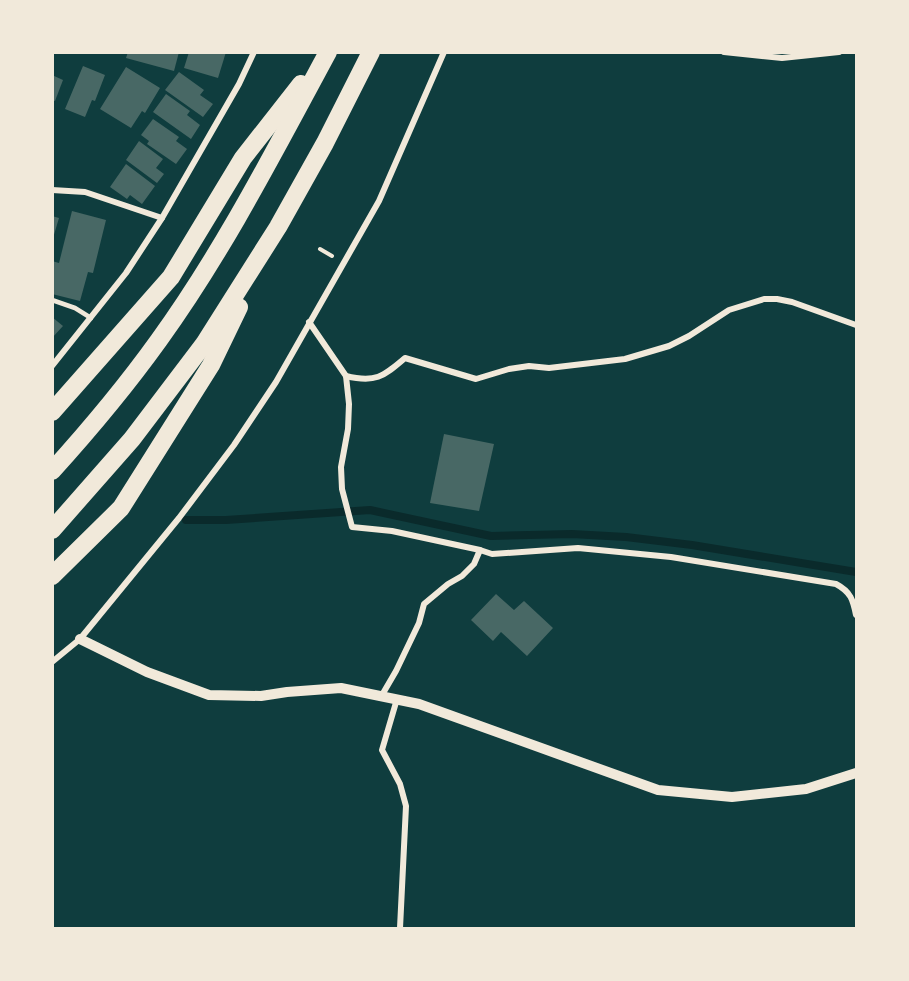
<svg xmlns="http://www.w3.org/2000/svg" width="909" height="981" font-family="'Open Sans',sans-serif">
<rect width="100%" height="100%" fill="#0f3d3e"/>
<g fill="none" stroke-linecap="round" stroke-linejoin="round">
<!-- stream -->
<polyline stroke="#0a2a2b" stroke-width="8" points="186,520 226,520 370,510 491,536 572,534 626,537 692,545 856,572"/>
</g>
<!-- building -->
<g fill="#486865">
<polygon points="128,52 179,52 174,71 126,58"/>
<polygon points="189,52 226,52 218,78 184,68"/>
<polygon points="83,66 105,75 95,101 92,100 85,117 65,109"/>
<polygon points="126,67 160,88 145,113 142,111 131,128 100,109"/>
<polygon points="179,72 204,90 200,95 213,104 203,117 165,90"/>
<polygon points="52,75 63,80 55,101 52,100"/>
<polygon points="166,94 190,111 187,115 200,125 191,139 153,112"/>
<polygon points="153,119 179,137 176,141 187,149 176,164 147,144 149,141 141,135"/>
<polygon points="139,141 163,159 156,168 164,174 157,183 126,160"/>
<polygon points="126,164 155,186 142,204 130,195 127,199 110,187"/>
<polygon points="72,211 106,220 93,273 88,272 80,301 52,294 52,261 59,263"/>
<polygon points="52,216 59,218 53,238 52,238"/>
<polygon points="52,317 63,326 52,338"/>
<polygon points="444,434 494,444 479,511 430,503"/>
<polygon points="496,594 514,610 524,601 553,628 527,656 501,632 493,641 471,620"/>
</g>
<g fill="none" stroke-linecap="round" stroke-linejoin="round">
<!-- path -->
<polyline stroke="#f1e9da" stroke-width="4" points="320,249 332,256"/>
<!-- service -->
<polyline stroke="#f1e9da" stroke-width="4.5" points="52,300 75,308 91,318"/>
<!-- minor -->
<g stroke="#f1e9da" stroke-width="6">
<polyline points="724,52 782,58 839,52"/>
<polyline points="52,190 85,192 162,218"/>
<polyline points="309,322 346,376 349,404 348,429 341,467 342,489 352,527 392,531 480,550 474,564 462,576 448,584 424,604 419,623 396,671 382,695"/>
<polyline points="52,366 126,273 162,218 239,84 254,52"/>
<path d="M346,376c29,7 37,1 59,-18l71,21 33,-10 20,-3 20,2 76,-9 44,-13 20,-10 40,-26 35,-11h13l15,3 64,23"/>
<path d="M480,550l12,4 86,-6 93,9 165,27c15,8 17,16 20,31"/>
<polyline points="52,662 80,639 179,518 234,445 276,382 379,201 444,52"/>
<polyline points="397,699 382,750 400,784 406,806 400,928"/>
</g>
<!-- tertiary -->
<polyline stroke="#f1e9da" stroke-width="10" points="80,639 147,672 209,695 261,696 287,692 341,688 419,704 658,790 732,797 806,789 856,773"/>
<!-- motorway -->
<g stroke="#f1e9da" stroke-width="18">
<polyline points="52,412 171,277 243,158 301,84"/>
<path d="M52,471c38,-42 74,-85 107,-131 65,-90 116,-190 169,-288"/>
<polyline points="52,530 132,439 204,344 278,227 325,143 371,52"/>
<polyline points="52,576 121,508 211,365 239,307"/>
</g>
</g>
<!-- border -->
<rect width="909" height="981" fill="none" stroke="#f1e9da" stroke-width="108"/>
</svg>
